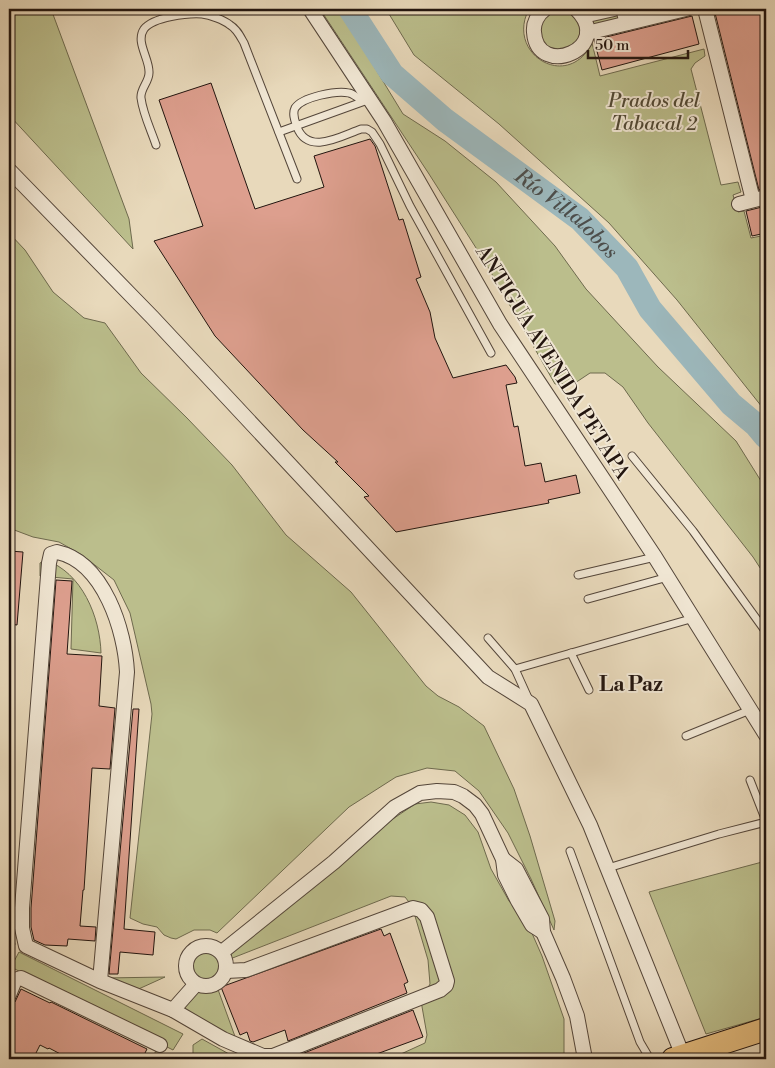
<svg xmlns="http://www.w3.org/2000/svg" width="775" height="1068" font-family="'Libre Bodoni',serif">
<rect width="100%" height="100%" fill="#e8d9bb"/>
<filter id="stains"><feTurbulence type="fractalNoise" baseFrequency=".004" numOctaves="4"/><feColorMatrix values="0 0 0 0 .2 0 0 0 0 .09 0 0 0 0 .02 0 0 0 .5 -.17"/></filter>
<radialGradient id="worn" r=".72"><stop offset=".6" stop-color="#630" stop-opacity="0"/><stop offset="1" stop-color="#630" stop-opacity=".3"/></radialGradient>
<!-- green -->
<g fill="#bbbe8c" stroke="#6e6a4e">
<polygon points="9,9 51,9 129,219 133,249 9,115"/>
<polygon points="320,9 339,9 403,114 445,141 496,182 555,246 586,289 658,367 736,441 766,489 766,577 753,557 648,423 623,387 605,373 590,373 575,383 555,384 485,262 429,174"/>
<path d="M386,9h143c-24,45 39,83 63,34l8,33 104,-27 1,7 -10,7 -4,6 30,116 17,-3 3,10 -8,3 5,17 6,-1 7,27 15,-3v177l-89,-112 -68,-77 -110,-99 -85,-69z"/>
<polygon points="550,9 571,9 584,31 572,52 541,46 537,22"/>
<polygon points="614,9 686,9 587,33 583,16"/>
<polygon points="9,233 25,250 53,292 84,318 105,323 141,373 187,418 232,465 286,535 351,592 426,686 438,696 459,707 484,726 514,789 530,836 555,921 554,930 531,879 508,833 479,791 455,771 427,768 396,777 349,807 217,933 210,930 194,930 176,939 171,938 164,935 157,927 143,924 130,918 152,714 151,704 130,613 114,580 82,555 59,542 33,537 9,528"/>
<path d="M45,560c37,12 55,57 56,93l-30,-4 2,-70 -33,-3v-13z"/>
<polygon points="431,802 449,805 465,815 478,832 491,869 509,901 527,922 542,956 564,1019 564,1059 390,1059 425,1043 427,1035 421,1001 430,984 428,960 412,906 405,897 391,896 230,959 229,949 381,827 415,804"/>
<polygon points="766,861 766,1017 706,1034 649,892"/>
<polygon points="9,921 15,944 9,962"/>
<path d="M208,948c25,1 26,25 8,36l21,58 -52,-30 -1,-6 6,-11 25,-10c-4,0 -9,0 -12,-1 -20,-8 -12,-32 5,-36z"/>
<polygon points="19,952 183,1034 173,1050 11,967"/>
<polygon points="165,977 132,992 105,978"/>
<polygon points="202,1039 238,1059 198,1059 193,1057 193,1045"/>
<polygon points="156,1051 179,1059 151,1059"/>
</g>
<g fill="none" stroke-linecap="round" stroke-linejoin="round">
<!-- river -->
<path stroke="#9cb7bb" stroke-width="24" id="s1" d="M350,9l42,65 53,46 135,99 47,49 23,41 81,95 25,21 10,12"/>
</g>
<!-- building -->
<g fill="#dd9f8e" stroke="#22150f">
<polygon points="714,9 766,9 766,188 759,190"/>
<polygon points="692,16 699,44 602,70 594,40"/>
<polygon points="211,83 255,209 324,187 314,156 370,139 375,146 399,220 403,219 421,277 416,279 430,312 435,338 453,378 506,365 515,377 517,383 506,385 514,427 518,426 525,466 541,463 545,482 576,475 580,493 548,500 549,503 396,532 364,497 369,496 335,462 338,462 303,430 215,336 154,241 203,226 159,100"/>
<polygon points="766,206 766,233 752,236 746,211"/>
<polygon points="9,551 23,552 17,625 9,624"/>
<polygon points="56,580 72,581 67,654 102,656 99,706 115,708 110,769 92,768 84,890 83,890 80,926 96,927 95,941 68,939 67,946 45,945 34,940 31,927 31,908"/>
<polygon points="133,709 139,709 124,929 155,932 153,955 120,952 118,974 109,974"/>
<polygon points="381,929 384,936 390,933 408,982 404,984 407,993 288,1041 285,1030 253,1042 250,1041 247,1032 240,1035 221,987"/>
<polygon points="21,989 50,1003 51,1002 147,1049 142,1059 70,1059 49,1048 48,1049 40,1045 33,1059 9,1059 9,1004 15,1002"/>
<polygon points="413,1010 423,1037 363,1059 295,1059 294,1057"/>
</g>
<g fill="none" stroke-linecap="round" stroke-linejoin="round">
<defs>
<g id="service">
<path d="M362,101c-4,-3 -8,-7 -13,-8 -12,-3 -47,4 -54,15 -3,6 0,13 2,19 11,29 44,9 64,2h6l5,3 8,12 30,62 81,147"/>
<polyline points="279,132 365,101"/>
<path d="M156,145c-5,-15 -13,-31 -15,-47 -1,-9 8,-16 8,-25 1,-14 -14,-31 -5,-44 9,-12 44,-16 58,-15 8,1 22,6 28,11 7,4 10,11 14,18l53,136"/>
<polyline points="632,456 693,531 766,632"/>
<polyline points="578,575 655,557"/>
<polyline points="588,599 668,577"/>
<polyline points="488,638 515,669"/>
<polyline points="571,653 589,690"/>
<polyline points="529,700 515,669 694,618"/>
<polyline points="686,736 750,710"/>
<polyline points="750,780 766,821"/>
<polyline points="570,851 640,1042 650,1059"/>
<polyline points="608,868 719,834 766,822"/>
</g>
<g id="minor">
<polyline points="310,9 384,121 500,324 655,557 766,735"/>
<path d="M545,9c-7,5 -12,14 -11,23 3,48 82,16 42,-23"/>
<polyline points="623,9 627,23"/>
<polyline points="705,9 753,200"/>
<polyline points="583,16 614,9"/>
<polyline points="587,33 686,9"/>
<polyline points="9,170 153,318 488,677 531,704 590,825 683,1056"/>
<polyline points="739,204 766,197"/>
<polyline points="503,859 516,869 542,919 543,932 563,978 577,1016 585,1059"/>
<circle cx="206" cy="966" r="20"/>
<polyline points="222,952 334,862 395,807 420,793 437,791 454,792 463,796 475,805 482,814 503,859 505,875 518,901 532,925 543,932"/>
<path d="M100,981l27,-309c-2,-41 -23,-110 -70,-120l-6,2 -2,9 -27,345v20l4,18 74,35 73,29 50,29 40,17h10l167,-66 6,-5 1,-4 -20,-64 -6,-7 -8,-2 -167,62 -20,1"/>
<polyline points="9,995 15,980 21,978 160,1045"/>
<polyline points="173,1010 196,984"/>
</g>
<polyline id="primary" points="673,1059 766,1029"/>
</defs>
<!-- service casing -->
<use href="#service" stroke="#54463a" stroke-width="9"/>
<!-- minor casing -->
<use href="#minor" stroke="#54463a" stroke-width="16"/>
<!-- primary casing -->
<use href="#primary" stroke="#22150f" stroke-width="24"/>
<!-- service -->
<use href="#service" stroke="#f0e6d3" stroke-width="7"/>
<!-- minor -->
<use href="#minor" stroke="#f0e6d3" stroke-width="14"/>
<!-- primary -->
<use href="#primary" stroke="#e4bc7e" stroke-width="22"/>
</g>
<g text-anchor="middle" stroke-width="4" stroke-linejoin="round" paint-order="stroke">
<!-- park labels -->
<g font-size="20" font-style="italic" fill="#504834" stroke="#f0e6d3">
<text x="654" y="107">Prados del<tspan x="654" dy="23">Tabacal 2</tspan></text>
</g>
<!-- street labels -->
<g font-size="20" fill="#22150f" stroke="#f0e6d3">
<text transform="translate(553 362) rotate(58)" y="7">ANTIGUA AVENIDA PETAPA</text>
</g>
<!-- water labels -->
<g font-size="21" font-style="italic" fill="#4d4e4b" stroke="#f0e6d3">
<text dy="7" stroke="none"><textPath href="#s1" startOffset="301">Río Villalobos</textPath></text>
</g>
<!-- neighbourhood labels -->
<g font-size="21" font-weight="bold" fill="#22150f" stroke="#f0e6d3">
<text x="631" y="691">La Paz</text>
</g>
</g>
<!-- margin -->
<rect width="775" height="1068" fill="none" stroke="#e8d9bb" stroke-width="30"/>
<rect x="10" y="10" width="755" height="1048" fill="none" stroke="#22150f" stroke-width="2.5"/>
<rect x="15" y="15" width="745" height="1038" fill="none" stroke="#22150f"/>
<!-- scale -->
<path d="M588 50v8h100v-8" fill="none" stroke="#22150f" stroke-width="2.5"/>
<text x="595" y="50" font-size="15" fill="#22150f" stroke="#f0e6d3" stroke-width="4" paint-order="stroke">50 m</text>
<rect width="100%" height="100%" filter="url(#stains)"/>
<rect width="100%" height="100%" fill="url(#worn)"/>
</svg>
